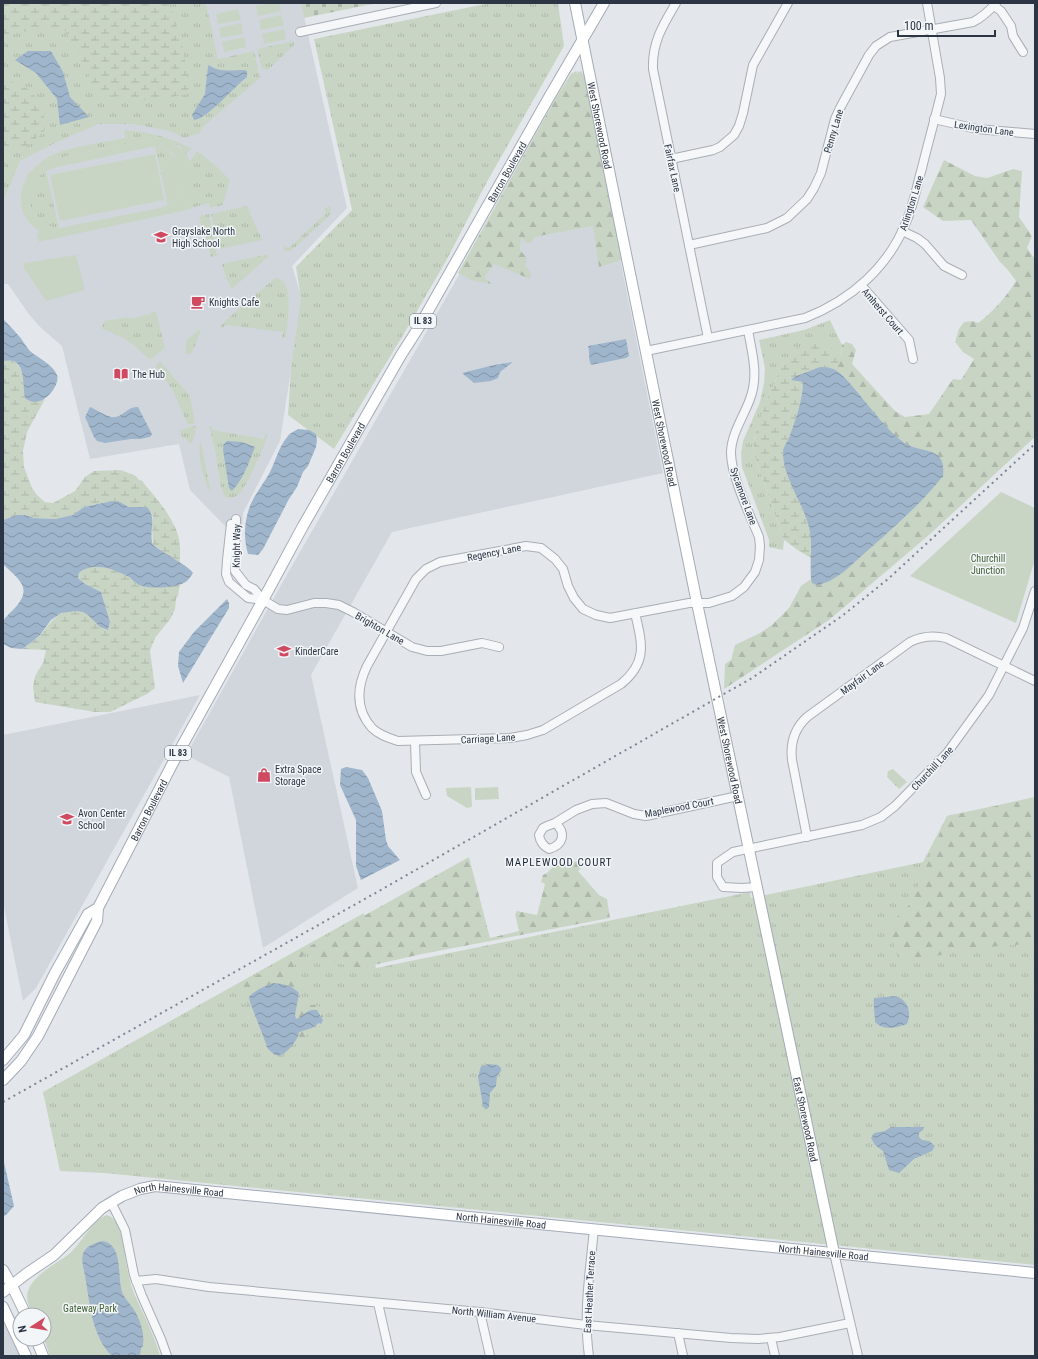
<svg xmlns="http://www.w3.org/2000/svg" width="1038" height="1359" font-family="'Roboto Condensed',sans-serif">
<defs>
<pattern id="grass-tufts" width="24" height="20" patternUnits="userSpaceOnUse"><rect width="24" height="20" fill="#c9d5c4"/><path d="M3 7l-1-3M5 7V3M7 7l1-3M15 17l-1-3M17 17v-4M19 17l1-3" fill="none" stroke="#adb7aa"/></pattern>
<pattern id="forest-firs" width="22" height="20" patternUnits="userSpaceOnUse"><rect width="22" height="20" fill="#c9d5c4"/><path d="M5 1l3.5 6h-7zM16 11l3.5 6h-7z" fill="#adb7aa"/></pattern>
<pattern id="wetland-marsh" width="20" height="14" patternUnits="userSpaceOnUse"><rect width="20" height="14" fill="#c9d5c4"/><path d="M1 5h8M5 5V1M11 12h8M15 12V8" fill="none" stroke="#adb7aa"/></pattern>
<pattern id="cemetery-stones" width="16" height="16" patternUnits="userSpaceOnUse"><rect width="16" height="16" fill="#c9d5c4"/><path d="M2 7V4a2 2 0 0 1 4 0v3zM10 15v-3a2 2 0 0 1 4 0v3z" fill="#adb7aa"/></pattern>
<pattern id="water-waves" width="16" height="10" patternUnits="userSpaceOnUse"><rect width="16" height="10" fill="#9fb5cb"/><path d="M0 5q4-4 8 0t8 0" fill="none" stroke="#8294a6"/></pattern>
</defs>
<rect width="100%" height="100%" fill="#e3e7eb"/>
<!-- built -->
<g fill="#d1d6dd">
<polygon points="3,3 301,3 347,208 292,266 302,299 280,441 243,513 242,527 226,527 190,490 179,444 90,459 62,346 39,326 28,313 8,284 3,284"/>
<polygon points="576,71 583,74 663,473 392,532 311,675 358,888 263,948 229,777 186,755 281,585"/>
<polygon points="200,695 36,988 23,1001 3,902 3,735"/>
<polygon points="3,1310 22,1356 3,1356"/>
</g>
<!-- grass -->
<g fill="url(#grass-tufts)">
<polygon points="3,3 206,3 218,59 254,51 260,78 204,126 199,134 184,138 170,131 133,124 98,124 53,144 20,161 3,202"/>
<polygon points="490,3 558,3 564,46 488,180 446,261 402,337 334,449 288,415 291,368 301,298 296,267 352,210 314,39"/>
<polygon points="294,41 294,45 268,70 262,69 257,49"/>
<path d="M124,130c28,2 42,7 68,18l-6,7 -7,-9 -6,-3 -25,-4 -100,21 -10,5 -11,12 -1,-1c7,-7 14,-15 24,-20 21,-10 51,-13 75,-18z"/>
<polygon points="155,147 163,148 177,158 161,162 163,174 161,174"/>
<polygon points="197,151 214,164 230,180 223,205 210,208 209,203 191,208 189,201 185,202 191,165 190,161"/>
<path d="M46,171l13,57c-8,-1 -15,-3 -21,-9 -14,-13 -10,-41 8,-48z"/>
<polygon points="162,179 183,187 178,198 168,205"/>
<polygon points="247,206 262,240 219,249 211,214"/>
<polygon points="330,206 331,212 328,217 291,251 284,251 283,248 284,245 288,248 290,247 326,213 324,210 325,208"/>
<polygon points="209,214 217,256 211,257 204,229 202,229 199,216"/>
<polygon points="269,254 268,257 232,289 226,278 222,264"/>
<path d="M275,278c21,0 12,46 11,59l-1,1h-3l1,-6 -58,-7 -3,4 -1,-1v-3l5,-5z"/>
<path d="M156,311l9,37 -15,12c-16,-15 -26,-24 -48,-31l2,-8 25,-4v2l22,-5v-2z"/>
<polygon points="830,320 842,345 840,356 797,348 784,362 767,399 755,434 753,452 784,540 783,550 769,547 769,540 742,467 741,453 743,441 760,402 764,383 765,368 759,340 804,330"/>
<polygon points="200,329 201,330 192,353 186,354 186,341"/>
<polygon points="160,361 190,396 195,423 188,425 172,389 155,366"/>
<polygon points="192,426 196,426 195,434 191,444 182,436 179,431"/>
<path d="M209,426h3v4l52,9 1,-4h3c-4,12 -22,54 -30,60 -5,3 -8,3 -13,2l-4,-9 -6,-39z"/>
<path d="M201,442l10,51c-7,-8 -15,-42 -10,-51z"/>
<polygon points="893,769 907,782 899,789 887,777 888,771"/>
<polygon points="1035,797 1035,1265 104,1173 60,1171 43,1092 364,913 376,968 750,892 751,898 923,862 947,816"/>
</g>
<!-- forest -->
<g fill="url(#forest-firs)">
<polygon points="576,71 576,74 581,71 584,76 586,82 622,260 599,267 593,226 534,237 532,242 527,243 521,237 520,250 527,258 525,265 531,273 530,279 494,264 484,278 493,284 473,281 458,273 557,96 571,74"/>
<path d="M944,160l31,16 12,2 26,-9 9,2 -3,46 13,19 -5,12 8,11v178l-106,98 -100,85 -105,69 1,-25 6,-4 4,-15 25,-12 12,-8 17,-17 12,-22 10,-7 -1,-22 -11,-6 -44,-117 12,-35 17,-37 13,-14 28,-6 15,14 2,-11 4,-3 6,2 4,6 -4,14 43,47 10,6 24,-3 24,-35 8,1 13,-21 -11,-7 -8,-10 4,-13 5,-7 9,-1 5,2c15,-11 28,-26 38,-42l-8,-11 -8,-8 -29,-42 -28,1 -20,-14z"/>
<polygon points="1035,798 1035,943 977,948 920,959 899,961 889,925 911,903 947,816"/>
<path d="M469,857l21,81 29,-7 -4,-17 2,-3 20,4 8,-31 -4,-2 2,-7c6,-2 8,-8 13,-10 7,-3 16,-3 24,-4l3,5 -5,5 21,24 8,4 3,19 -188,36 -66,15 -50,-17 -16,19 9,16 2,15 5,2 13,2 5,12 -5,9 -17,11 -18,16 -8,2 -5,-1 -3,-3 -28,-67z"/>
</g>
<!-- wetland -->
<g fill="url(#wetland-marsh)">
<polygon points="3,3 169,3 181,38 189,87 187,94 152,101 101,94 92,84 79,55 63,27 55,27 3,35"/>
<polygon points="3,78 30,90 43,106 45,130 29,145 3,149"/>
<polygon points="825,342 840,356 836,371 829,367 803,382 801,402 787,443 800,504 809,527 810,557 799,551 784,540 753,452 755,434 767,399 784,362 797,348"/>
<path d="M8,360c18,2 15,24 17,38l5,3 15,-2 -18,33 -4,19 1,16 8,21 5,7 8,7 8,1 22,-12 10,-14 9,-6 27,-1 15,6 2,3 4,2c13,16 28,32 35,51 4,10 3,21 3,31l-27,-18 -1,-18 1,-9 -1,-4 -5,-7h-18l-9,-5h-13l-23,5 -10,8 -19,4 -21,-1 -9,-3h-8l-14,5v-159z"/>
<path d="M88,567c14,-1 29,2 42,11 4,3 7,6 13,8 12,3 25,0 37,-2l-2,12 -2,3 -1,10 -4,9 -16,20 -5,13 5,37 -8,6 -37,18h-15l-60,-10 -2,-15 2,-11 8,-13 3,-13 -24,-1c7,-4 14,-10 20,-16 12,-14 18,-27 41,-21 7,2 11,10 17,14 2,2 5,3 8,4l2,-8 -9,-30 -16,-8 -7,-6 1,-5z"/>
</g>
<!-- cemetery -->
<polygon fill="url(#cemetery-stones)" points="301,3 377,3 304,18"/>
<!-- green -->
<g fill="#c9d5c4" fill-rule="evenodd">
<polygon points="270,3 279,3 281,11 258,16 256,6"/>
<polygon points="238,9 241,20 218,24 216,14"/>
<polygon points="281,15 284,25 261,30 259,20"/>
<polygon points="241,23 243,34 221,38 219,28"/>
<polygon points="284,29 286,39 264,44 262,34"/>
<polygon points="244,37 246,47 224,52 222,42"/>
<path d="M154,138c32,2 52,36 32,63h3l2,8 -152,33 -2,-9 4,-1c-31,-17 -24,-60 7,-72zM150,147c11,-1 20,3 27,11l-16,4 2,12h-2l1,5h2l3,12 16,-3c-4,10 -12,17 -23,20l-100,20c-37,-3 -41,-49 -6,-60z"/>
<polygon points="155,154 164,200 60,221 50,175"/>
<polygon points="76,255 85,290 46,301 24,268 24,263"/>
<polygon points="1001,492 1035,508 1035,559 1016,623 910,576"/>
<polygon points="471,787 472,807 467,808 447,796 446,788"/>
<polygon points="498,787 499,799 475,800 475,788"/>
<path d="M107,1215c17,5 17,38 20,52 2,12 5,24 11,35 8,18 17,35 22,54h-110l-6,-17v-24h-11c-3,-7 -8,-16 -5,-24 5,-16 28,-27 41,-37 12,-10 24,-35 38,-39z"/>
</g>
<!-- water -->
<g fill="url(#water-waves)">
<polygon points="28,51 51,51 63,72 70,97 89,117 60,125 57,99 36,73 15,60"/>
<path d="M209,65c10,8 24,5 35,5l3,1v6c-12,9 -41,43 -53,43l-2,-5 13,-21 3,-28z"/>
<path d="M3,319c5,5 10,10 15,16 4,4 7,10 11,15 8,8 23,13 28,25 4,10 -16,37 -32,23 -3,-15 2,-42 -22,-37z"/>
<path d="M626,339l3,17 -3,2 -35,7c-3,-7 -1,-12 -3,-19z"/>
<polygon points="513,362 500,372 498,378 491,381 474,383 462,373 494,365"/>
<path d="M820,367c3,0 7,0 10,1 9,2 17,12 23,19 13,15 41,53 57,59 19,7 36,3 33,30 -23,29 -50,52 -77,76 -13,11 -28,28 -45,32 -4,1 -6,1 -9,-1l-1,-4c-1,-17 2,-35 -2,-52 -6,-25 -26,-48 -26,-75 0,-5 4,-9 6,-14 6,-17 14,-37 14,-56l-12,-2 3,-3z"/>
<path d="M90,407c7,3 14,8 21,10 11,2 16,-11 27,-10l14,27 -2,3 -10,2h-9l-26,4 -8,-2 -3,-4 -9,-20z"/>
<path d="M298,429l11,1 7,4 1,6 -1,7 -8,19 -5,6 -6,15 -8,12 -26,50 -5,6 -10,-1c-4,-13 -4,-29 0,-42 4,-15 15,-27 22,-40 6,-12 9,-26 18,-36 2,-3 7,-5 10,-7z"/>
<path d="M227,441l15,1 13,5c-6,15 -12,33 -23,44l-3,-3 -6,-38 1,-6z"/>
<path d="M112,501l8,1 9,5h18c11,12 1,23 6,38 8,6 38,23 40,28 -2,3 -4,6 -6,8 -8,7 -35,8 -45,5 -6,-2 -9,-6 -13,-9 -14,-8 -37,-16 -50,-4l-1,5 7,6 16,8 9,30 -2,8 -8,-3 -13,-13 -4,-2 -7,-1 -15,2 -10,7 -11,15 -8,7 -10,7 -11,-1 -8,-4c0,-6 -2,-16 0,-22 1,-4 7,-9 10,-12 21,-22 7,-29 -10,-46v-44l14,-5h8l9,3 21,1 18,-4 11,-8z"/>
<polygon points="227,599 229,603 229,608 183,683 178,666 179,652 194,632"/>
<polygon points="346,767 362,770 368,778 382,811 386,840 388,846 400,860 361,880 356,866 356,820 340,785 341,769"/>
<path d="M273,983c11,1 18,2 26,10l-4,22 1,4c8,-3 12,-11 21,-9l6,10 -2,4 -2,-1 -7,5 -13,4c0,7 -12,21 -18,23 -2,1 -4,0 -6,0l-7,-6 -18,-47 -1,-5c6,-7 16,-11 24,-14z"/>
<path d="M896,996c12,4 16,17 11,28 -11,4 -23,7 -32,-2 0,-9 -2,-15 -1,-24z"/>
<polygon points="489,1064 498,1065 501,1068 501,1071 497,1076 496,1086 490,1093 489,1107 487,1109 485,1109 483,1106 478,1077 481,1066"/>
<polygon points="891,1127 924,1127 923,1130 919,1133 919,1137 922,1140 929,1141 935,1146 932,1151 914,1159 899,1173 889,1170 883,1151 875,1145 871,1138 874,1133 885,1131"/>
<polygon points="3,1158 14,1206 7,1214 3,1217"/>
<path d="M102,1241c22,3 15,36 20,51 3,8 10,13 14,21 3,6 7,16 7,23 1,3 0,6 0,10l-2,2 -1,8h-28c-21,-21 -22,-53 -27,-80 -1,-7 -4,-15 -2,-22 2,-8 12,-11 19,-13z"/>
</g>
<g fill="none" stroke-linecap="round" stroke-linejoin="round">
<defs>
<g id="minor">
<path d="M676,3c-13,22 -24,39 -23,66l55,269"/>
<polyline points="994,6 1001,11 1011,26 1013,36 1023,52"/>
<polyline points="300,32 436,3"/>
<polyline points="934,119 977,129 1035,134"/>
<polyline points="671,159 713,150 720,147 734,135 739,126 743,113 753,65 788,3"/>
<polyline points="902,231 917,238 925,244 944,266 962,275"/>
<path d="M689,245l78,-17 20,-10 20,-19 7,-11 7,-15 14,-54 5,-11 29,-53 7,-9 14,-9 83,-15c10,-5 16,-11 23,-19"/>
<polyline points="861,285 909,340 913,359"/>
<path d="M646,351l159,-33c46,-18 84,-51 102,-98 7,-17 10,-35 15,-52 6,-25 13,-49 19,-74l-1,-16 -13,-75"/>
<polyline points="236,519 235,571 246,585 254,589 263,600 278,609 287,610 314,603 326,603 339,605 353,612 412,647 427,651 441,651 482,643 499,647"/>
<polyline points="231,524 227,560 226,574 229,582 248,598 263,600"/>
<path d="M635,613c7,30 13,49 -14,71l-78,46 -16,5 -17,3 -112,3c-9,-3 -19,-6 -26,-13 -17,-19 -15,-41 -5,-62l49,-87 10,-10 14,-7 86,-16 15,2 14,11 8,10 5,17 6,12 9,11 13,6 14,3 79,-15h20l23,-7 12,-9 11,-15 4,-12 1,-14 -1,-9c-9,-22 -28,-61 -28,-84 0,-19 13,-37 19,-54 9,-24 2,-46 -2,-69"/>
<polyline points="415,741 416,772 426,795"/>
<path d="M555,823c12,10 8,22 -6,26 -6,-3 -9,-7 -10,-14l4,-7 4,-2 8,-3 21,-13 16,-6 14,-1 28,11 12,2 92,-20"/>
<path d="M807,837l-15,-77c-2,-17 2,-31 15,-43l103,-75c12,-6 23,-7 36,-4l89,43"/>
<polyline points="757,887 742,888 723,887 717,877 717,863 733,852 862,825 881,817 895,806 947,753 989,695 1023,628 1035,591"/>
<polyline points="111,1202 125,1230 134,1275 142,1296 161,1339 167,1356"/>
<polyline points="834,1253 858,1356"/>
<polyline points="136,1281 156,1279 209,1287 480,1312 586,1325 731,1338 758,1339 780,1337 850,1323"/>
<polyline points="378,1303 390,1356"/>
<polyline points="480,1312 490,1356"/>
<polyline points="678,1333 683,1356"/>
<polyline points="771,1338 775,1356"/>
<path d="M589,1356c-6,-42 1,-85 5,-127"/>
</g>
<g id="major">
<path id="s1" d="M575,3l122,600 137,650"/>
<polyline points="3,1060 24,1035 55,973 88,914 98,908"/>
<path id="s2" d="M3,1080l18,-19 17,-25 59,-115 1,-13 79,-153 86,-155 40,-74 98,-171 18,-28 129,-228 56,-96"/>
<polyline points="3,1270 12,1286 26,1315"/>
<path id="s3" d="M3,1292l23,-18 28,-19 48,-47 20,-12 18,-7 15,-3 880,87"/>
<polyline points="3,1307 26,1356"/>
<polyline points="36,1339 43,1356"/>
</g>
</defs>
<!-- minor casing -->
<use href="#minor" stroke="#a8aeb6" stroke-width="10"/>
<!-- major casing -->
<use href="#major" stroke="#a3abb7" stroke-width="12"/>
<!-- minor -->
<use href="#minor" stroke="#f6f7f9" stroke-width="8"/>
<!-- major -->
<use href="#major" stroke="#fff" stroke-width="10"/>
<!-- rail -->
<polyline stroke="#7d8695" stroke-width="2" stroke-dasharray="2 4" stroke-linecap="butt" points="3,1102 379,891 752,678 842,616 888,579 1035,444"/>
</g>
<!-- icons -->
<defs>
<symbol id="school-bare" viewBox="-9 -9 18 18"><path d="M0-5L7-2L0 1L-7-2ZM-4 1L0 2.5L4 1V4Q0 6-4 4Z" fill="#cf4a61" stroke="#f3f6f8" stroke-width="2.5" paint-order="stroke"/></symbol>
<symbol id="cafe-bare" viewBox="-9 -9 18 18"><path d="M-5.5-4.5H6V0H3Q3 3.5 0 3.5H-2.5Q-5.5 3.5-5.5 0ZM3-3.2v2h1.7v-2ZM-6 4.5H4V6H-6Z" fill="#cf4a61" stroke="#f3f6f8" stroke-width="2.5" paint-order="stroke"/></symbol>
<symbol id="library-bare" viewBox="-9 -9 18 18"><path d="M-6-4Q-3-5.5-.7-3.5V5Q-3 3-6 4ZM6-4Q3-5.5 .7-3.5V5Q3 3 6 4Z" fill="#cf4a61" stroke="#f3f6f8" stroke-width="2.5" paint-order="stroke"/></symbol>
<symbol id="shop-bare" viewBox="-9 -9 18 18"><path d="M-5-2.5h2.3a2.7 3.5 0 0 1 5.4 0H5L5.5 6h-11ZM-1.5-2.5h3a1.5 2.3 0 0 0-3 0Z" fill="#cf4a61" stroke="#f3f6f8" stroke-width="2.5" paint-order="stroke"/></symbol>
</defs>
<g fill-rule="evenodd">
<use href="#school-bare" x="151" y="227" width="20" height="20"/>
<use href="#cafe-bare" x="188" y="292" width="20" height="20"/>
<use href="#library-bare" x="111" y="364" width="20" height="20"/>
<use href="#school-bare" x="274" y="641" width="20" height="20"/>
<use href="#shop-bare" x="254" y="765" width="20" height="20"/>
<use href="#school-bare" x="57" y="809" width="20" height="20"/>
</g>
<g text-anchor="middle" stroke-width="3" stroke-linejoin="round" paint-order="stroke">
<!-- shield labels -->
<g fill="#f3f6f8" stroke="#676f7a" stroke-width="1">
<rect x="410" y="314" width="26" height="14" rx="3"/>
<rect x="165" y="746" width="26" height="14" rx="3"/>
</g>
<g font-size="9" font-weight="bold" fill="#2b3544">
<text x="423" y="324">IL 83</text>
<text x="178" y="756">IL 83</text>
</g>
<!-- street labels -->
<g font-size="10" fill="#2b3544" stroke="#f3f6f8">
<text dy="4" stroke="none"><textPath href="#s1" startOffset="125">West Shorewood Road</textPath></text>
<text transform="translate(984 128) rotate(8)" y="4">Lexington Lane</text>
<text transform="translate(833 131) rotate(-73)" y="4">Penny Lane</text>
<text transform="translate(673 168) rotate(78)" y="4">Fairfax Lane</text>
<text dy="4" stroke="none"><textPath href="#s2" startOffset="1041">Barron Boulevard</textPath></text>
<text transform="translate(911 203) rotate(-72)" y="4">Arlington Lane</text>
<text transform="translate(883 311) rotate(49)" y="4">Amherst Court</text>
<text dy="4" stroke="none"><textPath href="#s1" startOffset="449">West Shorewood Road</textPath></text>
<text dy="4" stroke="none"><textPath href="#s2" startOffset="717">Barron Boulevard</textPath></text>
<text transform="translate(744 496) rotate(70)" y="4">Sycamore Lane</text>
<text transform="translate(236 546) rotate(-89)" y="4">Knight Way</text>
<text transform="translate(494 552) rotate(-11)" y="4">Regency Lane</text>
<text transform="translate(380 628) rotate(30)" y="4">Brighton Lane</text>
<text transform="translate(862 677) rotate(-36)" y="4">Mayfair Lane</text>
<text transform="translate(488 738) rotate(-3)" y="4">Carriage Lane</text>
<text dy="4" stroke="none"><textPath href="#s1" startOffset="773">West Shorewood Road</textPath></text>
<text transform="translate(932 768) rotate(-47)" y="4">Churchill Lane</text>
<text transform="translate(679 807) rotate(-11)" y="4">Maplewood Court</text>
<text dy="4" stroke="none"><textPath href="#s2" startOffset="309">Barron Boulevard</textPath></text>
<text dy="4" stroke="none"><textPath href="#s1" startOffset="1140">East Shorewood Road</textPath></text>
<text dy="4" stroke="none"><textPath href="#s3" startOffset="212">North Hainesville Road</textPath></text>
<text dy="4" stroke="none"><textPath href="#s3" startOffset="536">North Hainesville Road</textPath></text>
<text dy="4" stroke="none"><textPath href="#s3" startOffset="860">North Hainesville Road</textPath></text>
<text transform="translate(589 1292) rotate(-87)" y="4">East Heather Terrace</text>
<text transform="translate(494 1314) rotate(6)" y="4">North William Avenue</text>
</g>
<!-- poi labels -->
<g font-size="10" fill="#2b3544" stroke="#f3f6f8" text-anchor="start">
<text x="172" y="235">Grayslake North<tspan x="172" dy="12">High School</tspan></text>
<text x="209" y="306">Knights Cafe</text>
<text x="132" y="378">The Hub</text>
<text x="295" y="655">KinderCare</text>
<text x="275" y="773">Extra Space<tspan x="275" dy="12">Storage</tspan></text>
<text x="78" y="817">Avon Center<tspan x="78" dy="12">School</tspan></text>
</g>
<!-- park labels -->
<g font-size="10" fill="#416038" stroke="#f3f6f8">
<text x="988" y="562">Churchill<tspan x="988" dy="12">Junction</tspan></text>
<text x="90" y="1312">Gateway Park</text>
</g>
<!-- neighbourhood labels -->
<g font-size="11" letter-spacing="1" fill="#1d2635" stroke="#f3f6f8">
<text x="559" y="866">MAPLEWOOD COURT</text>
</g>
</g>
<!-- border -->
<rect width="1038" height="1359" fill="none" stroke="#2b3544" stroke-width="8"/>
<!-- north arrow -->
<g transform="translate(32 1327) rotate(258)"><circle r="19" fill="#f3f6f8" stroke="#a3a9b0"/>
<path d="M0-3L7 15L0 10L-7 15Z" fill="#cf4a61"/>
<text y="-6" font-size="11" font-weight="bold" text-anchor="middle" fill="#2b3544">N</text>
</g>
<!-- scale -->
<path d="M898 30v6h97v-6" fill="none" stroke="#2b3544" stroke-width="2"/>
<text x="904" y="30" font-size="12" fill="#2b3544" stroke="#f3f6f8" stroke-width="3" paint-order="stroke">100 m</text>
</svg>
